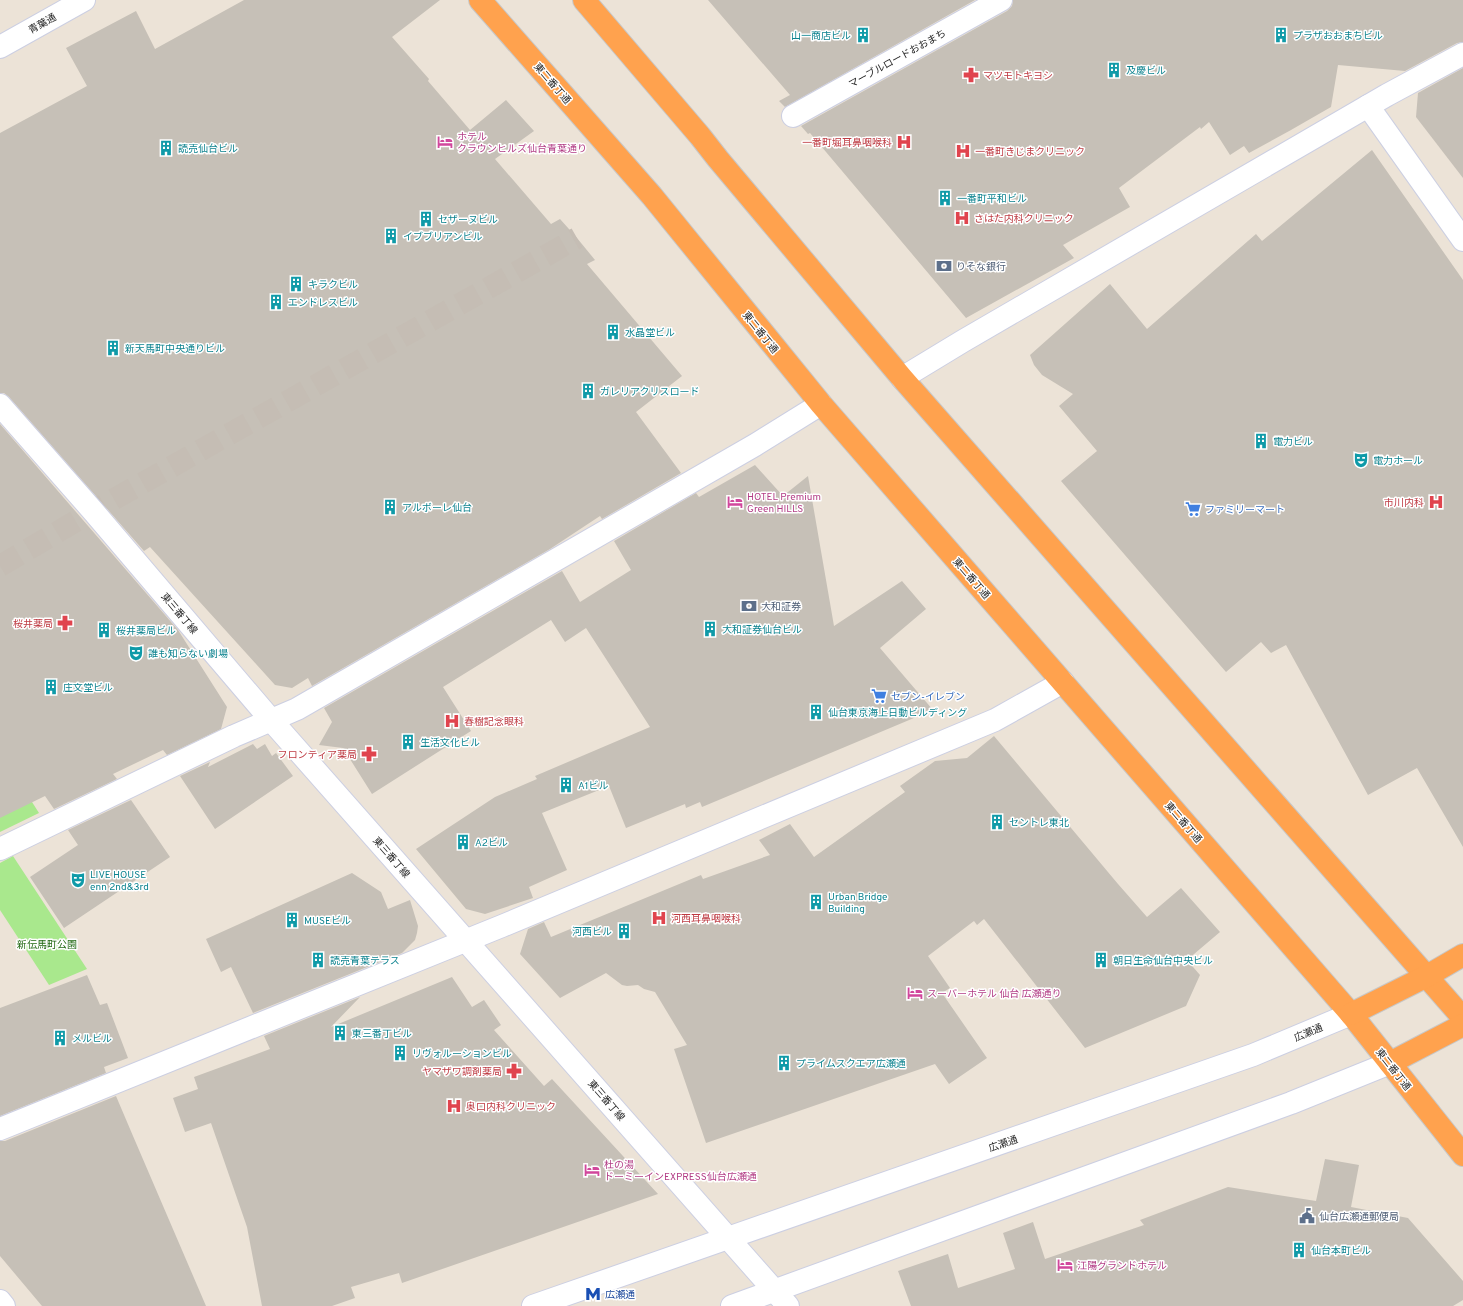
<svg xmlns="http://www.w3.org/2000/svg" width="1463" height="1306" font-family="Overpass,'Noto Sans JP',sans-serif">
<rect width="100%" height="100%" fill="#ece3d7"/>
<!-- park -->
<g fill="#a9e88d">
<polygon points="18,780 39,813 0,832 0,790"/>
<polygon points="13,856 87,969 49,985 0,910 0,863"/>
</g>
<!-- building -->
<g fill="#c6c0b7">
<polygon points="244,0 440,0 392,37 429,79 428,81 470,130 506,100 534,131 495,159 551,224 560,219 577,238 595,260 587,264 682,376 636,412 681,473 602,519 600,516 550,549 312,686 308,678 292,688 275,685 150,547 144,551 9,397 4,393 0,393 0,133 87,86 66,48 136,11 155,49"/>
<polygon points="708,0 975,0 785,107 779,101 790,95"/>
<polygon points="1013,0 1463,0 1463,42 1457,43 1405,71 1338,65 1331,107 1291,130 1249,153 1244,146 1230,155 1209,122 1201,129 1200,127 1119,188 1130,207 1063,245 1074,258 966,318 810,133 808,134 801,126 1007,11 1012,6"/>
<polygon points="1463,68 1463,178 1416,117 1418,93"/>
<polygon points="1372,150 1463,280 1463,847 1417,768 1368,795 1286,645 1271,653 1261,642 1226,672 1061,481 1097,451 1059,406 1073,394 1042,375 1034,365 1030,355 1110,284 1147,329 1256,234 1262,241"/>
<polygon points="0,424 178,630 227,707 221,729 167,755 163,750 113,774 117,779 54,809 45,796 0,818"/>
<polygon points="755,465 783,496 808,476 834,626 902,581 926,609 880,648 933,710 702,807 700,802 686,808 685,804 626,828 609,786 542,813 567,870 529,887 533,898 485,914 466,909 416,849 495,797 537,779 535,776 650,727 586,628 565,642 551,620 443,687 471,731 372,794 343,748 319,745 332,722 324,708 562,571 580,602 631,570 614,541 696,493 699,497"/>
<polygon points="994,736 1118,884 1147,917 1181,888 1220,932 1187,960 1200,975 1186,1006 1085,1048 984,919 977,925 974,921 928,956 950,988 942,993 987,1058 949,1084 935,1064 706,1143 674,1049 687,1045 655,992 644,989 638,985 627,986 622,985 606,973 560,998 520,954 528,929 544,922 551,937 701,875 703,879 770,855 759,840 790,824 814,857 905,792 900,786 935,761 967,758"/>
<polygon points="253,744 257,749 265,744 272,756 276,753 293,776 215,829 180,776 210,762 208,767"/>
<polygon points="131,800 170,857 64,928 30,877 78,845 68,830"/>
<polygon points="352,873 381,892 388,909 410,900 418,926 417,933 415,940 402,953 253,1013 231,967 221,972 206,939"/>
<polygon points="87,975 100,1005 107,1003 128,1058 104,1067 106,1073 0,1116 0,1008"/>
<polygon points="452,977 472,1007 484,1000 501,1025 494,1030 544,1086 552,1079 658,1194 402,1283 399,1273 351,1287 355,1298 332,1306 262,1306 247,1227 211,1123 185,1132 173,1098 198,1089 194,1077 270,1049 264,1036 360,997 331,1027"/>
<polygon points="116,1096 133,1136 206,1306 42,1306 0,1256 0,1141 5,1141"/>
<polygon points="1325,1159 1359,1165 1351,1207 1408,1218 1463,1281 1463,1300 1453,1306 911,1306 898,1271 948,1254 958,1288 1015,1269 1003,1233 1033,1222 1045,1259 1144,1225 1140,1220 1228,1187 1316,1201"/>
</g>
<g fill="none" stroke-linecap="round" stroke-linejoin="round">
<!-- minor-tunnel -->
<polyline stroke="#c5bdb4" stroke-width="22" stroke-dasharray="22 11" stroke-linecap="butt" points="0,566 93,511 577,238"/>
<defs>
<g id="minor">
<polyline points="0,47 84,0"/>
<polyline points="1368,106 1463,240"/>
<polyline points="793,116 1001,0"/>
<polyline points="902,378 963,341 1387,95 1463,54"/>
<polyline points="0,405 93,511 271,720 788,1306"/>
<polyline points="0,849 234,736 297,709 755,445 821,404"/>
<polyline points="0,1129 502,926 995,720 1063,682"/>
<polyline points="0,1301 4,1306"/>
<polyline points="533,1306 1253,1055 1351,1014"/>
<polyline points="732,1306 1291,1103 1390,1063"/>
</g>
<g id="highway">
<polyline points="480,0 652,196 821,404 1351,1014 1463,1155"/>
<polyline points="584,0 700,136 718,159 902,378 1463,1018"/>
<polyline points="1351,1014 1427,976 1463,955"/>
<polyline points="1390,1063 1463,1025"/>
</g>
</defs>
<!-- minor casing -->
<use href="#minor" stroke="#cccfe2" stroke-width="24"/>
<!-- highway casing -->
<use href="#highway" stroke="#c7c7c7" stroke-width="24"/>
<!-- minor -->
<use href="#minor" stroke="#fff" stroke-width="22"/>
<!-- highway -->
<use href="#highway" stroke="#ffa24e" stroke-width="22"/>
</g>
<!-- icons -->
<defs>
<symbol id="building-bare" viewBox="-9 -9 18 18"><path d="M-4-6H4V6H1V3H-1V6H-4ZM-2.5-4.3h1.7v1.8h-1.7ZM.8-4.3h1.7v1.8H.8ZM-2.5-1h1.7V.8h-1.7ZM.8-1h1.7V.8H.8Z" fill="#0f9aa8" stroke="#fff" stroke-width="2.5" paint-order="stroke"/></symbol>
<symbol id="pharmacy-bare" viewBox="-9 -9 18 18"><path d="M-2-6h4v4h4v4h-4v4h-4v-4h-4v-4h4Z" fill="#e0444e" stroke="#fff" stroke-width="2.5" paint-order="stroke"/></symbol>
<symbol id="hotel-bare" viewBox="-9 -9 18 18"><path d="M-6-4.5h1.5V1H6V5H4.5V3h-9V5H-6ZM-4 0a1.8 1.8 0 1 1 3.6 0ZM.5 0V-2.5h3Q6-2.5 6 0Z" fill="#d1479c" stroke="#fff" stroke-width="2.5" paint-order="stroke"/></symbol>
<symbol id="hospital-bare" viewBox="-9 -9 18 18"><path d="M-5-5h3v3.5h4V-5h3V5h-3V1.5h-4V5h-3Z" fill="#e0444e" stroke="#fff" stroke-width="2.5" paint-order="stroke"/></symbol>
<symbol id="bank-bare" viewBox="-9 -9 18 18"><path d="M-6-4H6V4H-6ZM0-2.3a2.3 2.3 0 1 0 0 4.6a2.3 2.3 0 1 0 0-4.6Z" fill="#5c6f8a" stroke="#fff" stroke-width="2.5" paint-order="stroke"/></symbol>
<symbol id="theatre-bare" viewBox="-9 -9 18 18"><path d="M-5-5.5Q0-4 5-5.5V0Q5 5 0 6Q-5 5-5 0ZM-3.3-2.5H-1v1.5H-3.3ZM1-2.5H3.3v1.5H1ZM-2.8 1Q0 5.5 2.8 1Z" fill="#0f9aa8" stroke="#fff" stroke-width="2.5" paint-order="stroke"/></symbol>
<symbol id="supermarket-bare" viewBox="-9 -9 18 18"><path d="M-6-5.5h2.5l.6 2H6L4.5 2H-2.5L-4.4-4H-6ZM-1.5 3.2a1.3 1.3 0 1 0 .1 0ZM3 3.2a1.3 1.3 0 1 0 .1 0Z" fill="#3f7fe0" stroke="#fff" stroke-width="2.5" paint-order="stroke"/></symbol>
<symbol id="civic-bare" viewBox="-9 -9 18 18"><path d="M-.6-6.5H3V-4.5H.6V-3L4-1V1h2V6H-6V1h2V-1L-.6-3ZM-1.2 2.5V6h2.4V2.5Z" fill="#5c6f8a" stroke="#fff" stroke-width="2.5" paint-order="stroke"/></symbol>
<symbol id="metro-bare" viewBox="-9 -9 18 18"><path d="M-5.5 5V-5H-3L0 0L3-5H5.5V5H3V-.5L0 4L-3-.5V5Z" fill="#1a4fb4" stroke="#fff" stroke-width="2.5" paint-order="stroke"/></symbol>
</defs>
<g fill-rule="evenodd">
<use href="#building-bare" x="852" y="24" width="22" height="22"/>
<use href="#building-bare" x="1270" y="24" width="22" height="22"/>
<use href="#building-bare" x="1103" y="59" width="22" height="22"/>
<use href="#pharmacy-bare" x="960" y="64" width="22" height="22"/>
<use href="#hotel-bare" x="434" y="131" width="22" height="22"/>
<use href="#hospital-bare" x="893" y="131" width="22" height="22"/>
<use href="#building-bare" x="155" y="137" width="22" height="22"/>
<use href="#hospital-bare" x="952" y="140" width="22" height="22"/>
<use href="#building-bare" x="934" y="187" width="22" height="22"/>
<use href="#hospital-bare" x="951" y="207" width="22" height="22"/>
<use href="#building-bare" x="415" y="208" width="22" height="22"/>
<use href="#building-bare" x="380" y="225" width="22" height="22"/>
<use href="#bank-bare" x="933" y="255" width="22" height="22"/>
<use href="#building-bare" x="285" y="273" width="22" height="22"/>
<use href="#building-bare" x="265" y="291" width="22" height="22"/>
<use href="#building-bare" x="602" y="321" width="22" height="22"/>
<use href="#building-bare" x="102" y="337" width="22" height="22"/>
<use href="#building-bare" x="577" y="380" width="22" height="22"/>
<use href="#building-bare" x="1250" y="430" width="22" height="22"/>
<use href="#theatre-bare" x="1350" y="449" width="22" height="22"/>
<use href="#hotel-bare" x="724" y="491" width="22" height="22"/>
<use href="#hospital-bare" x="1425" y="491" width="22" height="22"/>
<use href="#building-bare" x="379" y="496" width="22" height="22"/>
<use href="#supermarket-bare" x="1182" y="498" width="22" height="22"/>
<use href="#bank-bare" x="738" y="595" width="22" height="22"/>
<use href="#pharmacy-bare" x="54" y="612" width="22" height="22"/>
<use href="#building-bare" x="699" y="618" width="22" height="22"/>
<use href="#building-bare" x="93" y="619" width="22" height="22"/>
<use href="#theatre-bare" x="125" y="642" width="22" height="22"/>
<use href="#building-bare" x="40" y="676" width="22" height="22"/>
<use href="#supermarket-bare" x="868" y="685" width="22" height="22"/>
<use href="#building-bare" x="805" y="701" width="22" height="22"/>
<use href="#hospital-bare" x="441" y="710" width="22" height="22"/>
<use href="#building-bare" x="397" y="731" width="22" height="22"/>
<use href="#pharmacy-bare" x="358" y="743" width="22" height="22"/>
<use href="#building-bare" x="555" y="774" width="22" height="22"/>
<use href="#building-bare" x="986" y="811" width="22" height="22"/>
<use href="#building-bare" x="452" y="831" width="22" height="22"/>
<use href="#theatre-bare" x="67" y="869" width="22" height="22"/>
<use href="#building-bare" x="805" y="891" width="22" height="22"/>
<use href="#hospital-bare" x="648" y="907" width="22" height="22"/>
<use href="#building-bare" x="281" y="909" width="22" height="22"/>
<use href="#building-bare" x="613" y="920" width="22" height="22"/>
<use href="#building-bare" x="307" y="949" width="22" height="22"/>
<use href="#building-bare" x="1090" y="949" width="22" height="22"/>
<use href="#hotel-bare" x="904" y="982" width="22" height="22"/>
<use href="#building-bare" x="329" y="1022" width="22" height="22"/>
<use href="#building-bare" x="49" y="1027" width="22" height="22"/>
<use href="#building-bare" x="389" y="1042" width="22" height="22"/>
<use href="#building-bare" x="773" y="1052" width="22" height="22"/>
<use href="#pharmacy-bare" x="503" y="1060" width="22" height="22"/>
<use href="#hospital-bare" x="443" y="1095" width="22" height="22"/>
<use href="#hotel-bare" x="581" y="1159" width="22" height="22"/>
<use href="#civic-bare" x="1296" y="1205" width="22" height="22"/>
<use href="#building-bare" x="1288" y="1239" width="22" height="22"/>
<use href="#hotel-bare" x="1054" y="1254" width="22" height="22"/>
<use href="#metro-bare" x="582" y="1283" width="22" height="22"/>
</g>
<g text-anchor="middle" stroke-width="3" stroke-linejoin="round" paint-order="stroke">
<!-- street labels -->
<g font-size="10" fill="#272727" stroke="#fff">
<text transform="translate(42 23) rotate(-29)" y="4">青葉通</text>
<text transform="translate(897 58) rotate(-29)" y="4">マーブルロードおおまち</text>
<text transform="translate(553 83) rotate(49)" y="4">東二番丁通</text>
<text transform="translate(761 332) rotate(51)" y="4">東二番丁通</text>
<text transform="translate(972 578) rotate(49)" y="4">東二番丁通</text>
<text transform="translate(180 613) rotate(50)" y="4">東三番丁線</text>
<text transform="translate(1184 822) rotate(49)" y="4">東二番丁通</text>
<text transform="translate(392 857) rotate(49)" y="4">東三番丁線</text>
<text transform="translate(1308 1032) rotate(-23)" y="4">広瀬通</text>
<text transform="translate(1394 1069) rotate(52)" y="4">東二番丁通</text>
<text transform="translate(607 1100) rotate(49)" y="4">東三番丁線</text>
<text transform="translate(1003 1143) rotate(-19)" y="4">広瀬通</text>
</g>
<!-- culture labels -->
<g font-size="10" fill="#0d838f" stroke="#fff" text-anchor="start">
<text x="851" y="39" text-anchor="end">山一商店ビル</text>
<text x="1293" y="39">プラザおおまちビル</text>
<text x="1126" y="74">及慶ビル</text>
<text x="178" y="152">読売仙台ビル</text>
<text x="957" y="202">一番町平和ビル</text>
<text x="438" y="223">セザーヌビル</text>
<text x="403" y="240">イブブリアンビル</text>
<text x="308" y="288">キラクビル</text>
<text x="288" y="306">エンドレスビル</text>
<text x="625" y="336">水晶堂ビル</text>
<text x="125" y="352">新天馬町中央通りビル</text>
<text x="600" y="395">ガレリアクリスロード</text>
<text x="1273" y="445">電力ビル</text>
<text x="1373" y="464">電力ホール</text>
<text x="402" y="511">アルボーレ仙台</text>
<text x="722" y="633">大和証券仙台ビル</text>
<text x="116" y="634">桜井薬局ビル</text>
<text x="148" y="657">誰も知らない劇場</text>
<text x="63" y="691">庄文堂ビル</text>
<text x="828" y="716">仙台東京海上日動ビルディング</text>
<text x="420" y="746">生活文化ビル</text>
<text x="578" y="789">A1ビル</text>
<text x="1009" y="826">セントレ東北</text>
<text x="475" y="846">A2ビル</text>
<text x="90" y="878">LIVE HOUSE<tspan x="90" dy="12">enn 2nd&amp;3rd</tspan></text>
<text x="828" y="900">Urban Bridge<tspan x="828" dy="12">Building</tspan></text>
<text x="304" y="924">MUSEビル</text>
<text x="612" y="935" text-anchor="end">河西ビル</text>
<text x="330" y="964">読売⻘葉テラス</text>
<text x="1113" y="964">朝日生命仙台中央ビル</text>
<text x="352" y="1037">東三番丁ビル</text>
<text x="72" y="1042">メルビル</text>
<text x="412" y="1057">リヴォルーションビル</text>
<text x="796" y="1067">プライムスクエア広瀬通</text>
<text x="1311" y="1254">仙台本町ビル</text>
</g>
<!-- health labels -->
<g font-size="10" fill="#be3a42" stroke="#fff" text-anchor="start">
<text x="983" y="79">マツモトキヨシ</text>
<text x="892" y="146" text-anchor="end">一番町堀耳鼻咽喉科</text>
<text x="975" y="155">一番町きじまクリニック</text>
<text x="974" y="222">さはた内科クリニック</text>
<text x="1424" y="506" text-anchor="end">市川内科</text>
<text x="53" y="627" text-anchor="end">桜井薬局</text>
<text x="464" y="725">春樹記念眼科</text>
<text x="357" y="758" text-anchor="end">フロンティア薬局</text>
<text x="671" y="922">河西耳鼻咽喉科</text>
<text x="502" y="1075" text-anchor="end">ヤマザワ調剤薬局</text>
<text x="466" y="1110">奥口内科クリニック</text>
</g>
<!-- hotel labels -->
<g font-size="10" fill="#b23c85" stroke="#fff" text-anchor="start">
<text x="457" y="140">ホテル<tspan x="457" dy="12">クラウンヒルズ仙台青葉通り</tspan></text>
<text x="747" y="500">HOTEL Premium<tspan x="747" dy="12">Green HILLS</tspan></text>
<text x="927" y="997">スーパーホテル 仙台 広瀬通り</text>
<text x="604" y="1168">杜の湯<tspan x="604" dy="12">ドーミーインEXPRESS仙台広瀬通</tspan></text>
<text x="1077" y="1269">江陽グランドホテル</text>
</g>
<!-- service labels -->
<g font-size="10" fill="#4e5e75" stroke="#fff" text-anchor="start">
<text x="956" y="270">りそな銀行</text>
<text x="761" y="610">大和証券</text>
<text x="1319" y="1220">仙台広瀬通郵便局</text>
</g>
<!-- shop labels -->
<g font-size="10" fill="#366cbe" stroke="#fff" text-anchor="start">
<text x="1205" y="513">ファミリーマート</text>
<text x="891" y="700">セブン-イレブン</text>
</g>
<!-- park labels -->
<g font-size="10" fill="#216912" stroke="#fff">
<text x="47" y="948">新伝馬町公園</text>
</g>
<!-- transit labels -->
<g font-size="10" fill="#164399" stroke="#fff" text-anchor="start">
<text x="605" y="1298">広瀬通</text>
</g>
</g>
</svg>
